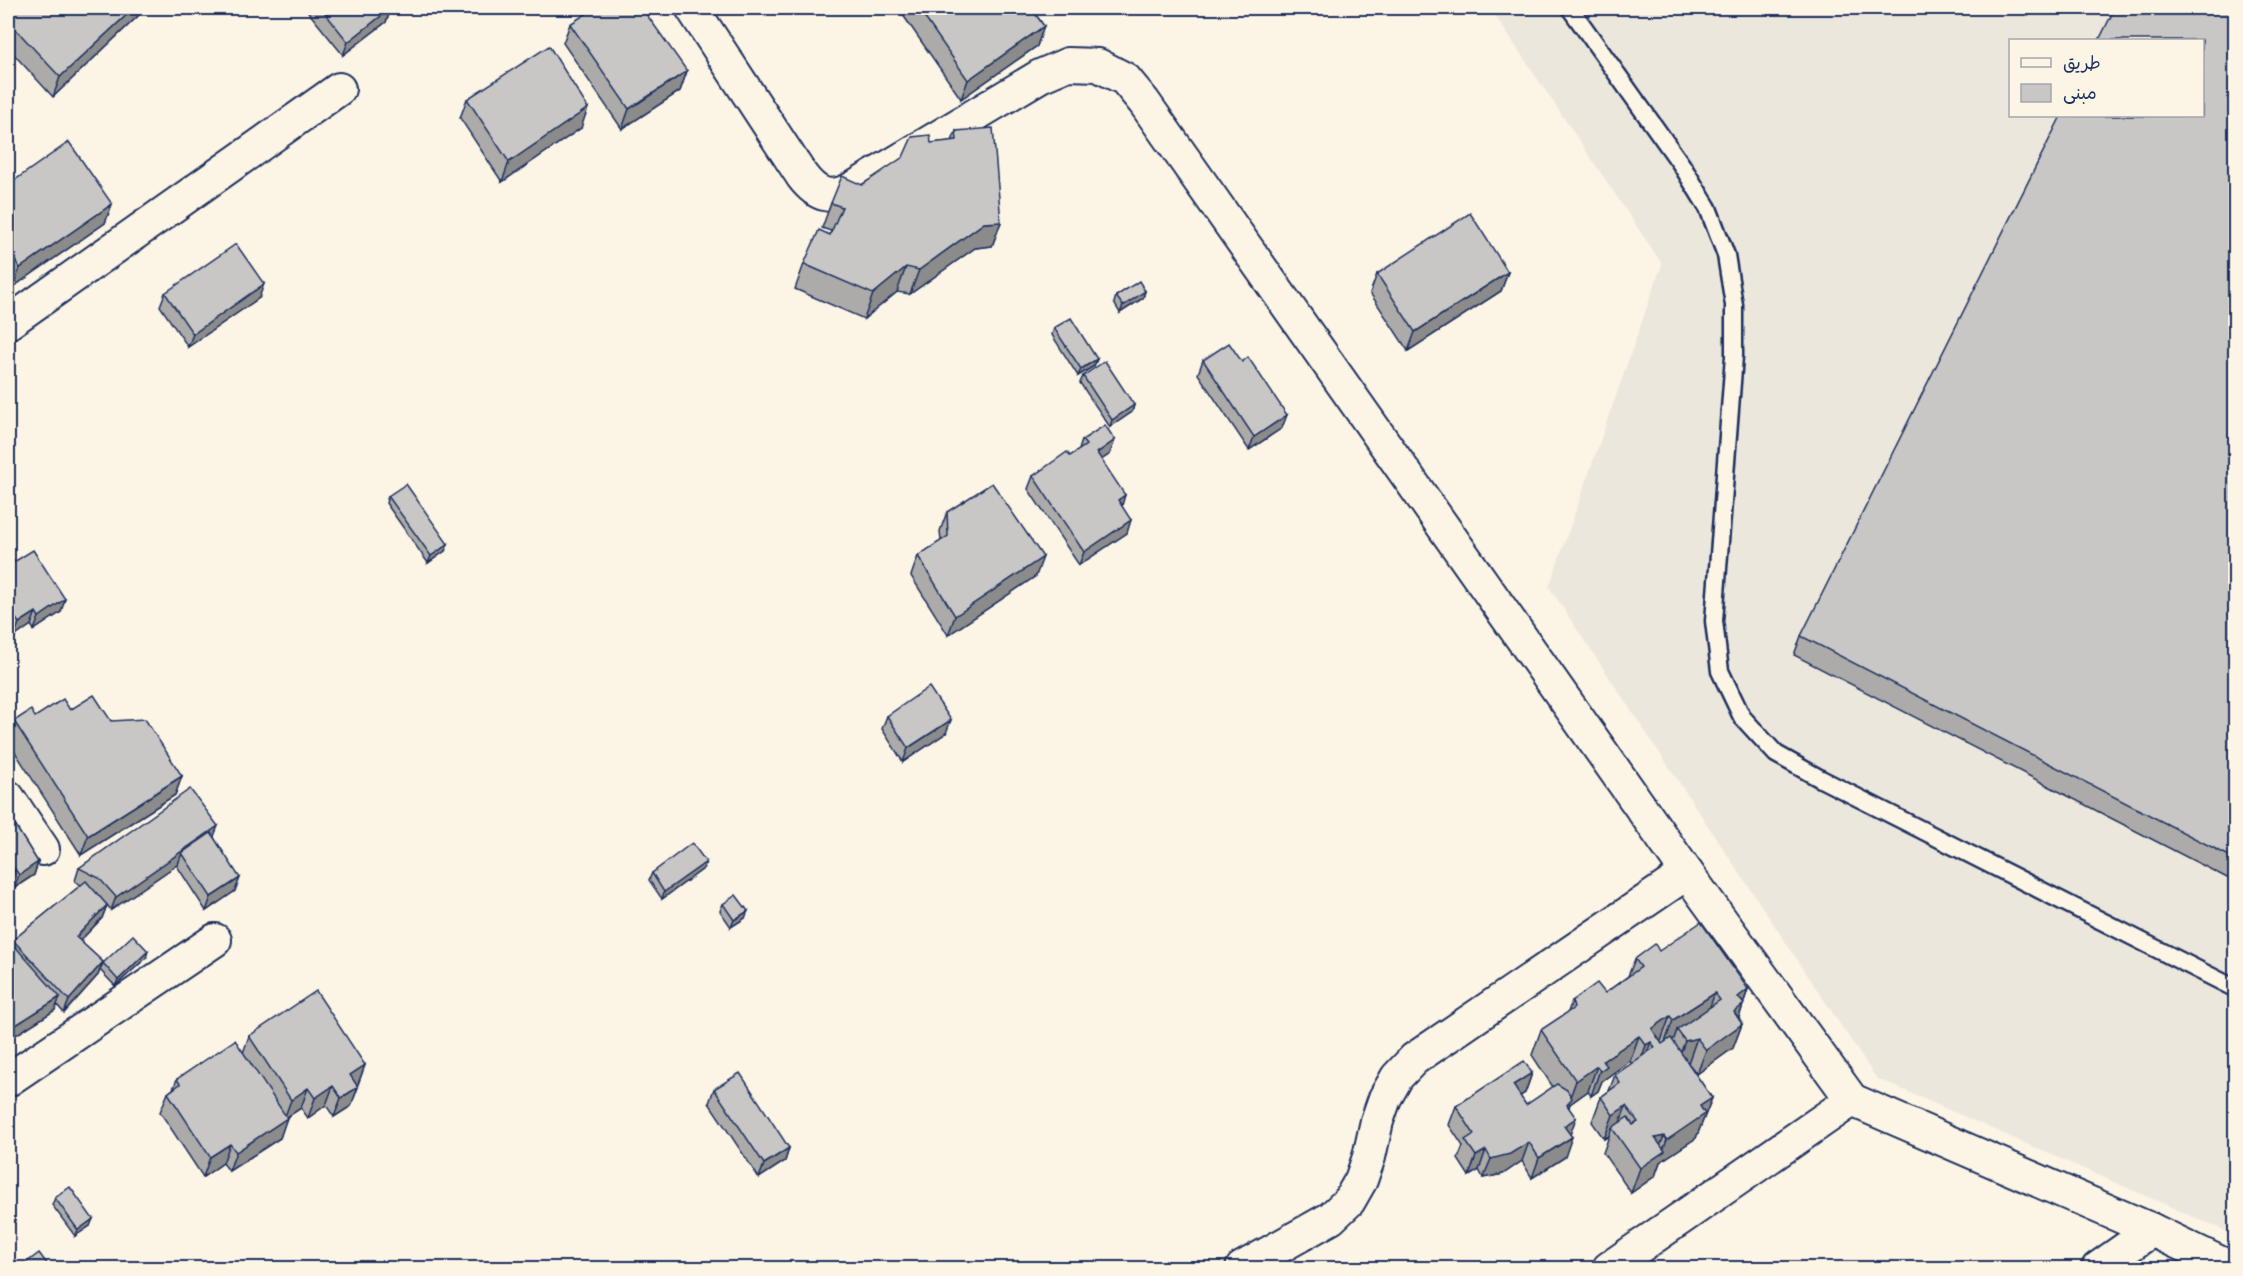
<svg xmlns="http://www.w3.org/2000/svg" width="2243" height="1276" font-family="'Indie Flower','Playpen Sans Arabic',sans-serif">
<rect width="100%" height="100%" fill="#fcf5e5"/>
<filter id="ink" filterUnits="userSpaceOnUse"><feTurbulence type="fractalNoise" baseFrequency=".0167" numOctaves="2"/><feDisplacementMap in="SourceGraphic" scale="12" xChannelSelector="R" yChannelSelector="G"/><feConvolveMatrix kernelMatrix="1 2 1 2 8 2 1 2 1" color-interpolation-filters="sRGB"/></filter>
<g filter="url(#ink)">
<!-- built -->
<path fill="#ece7dc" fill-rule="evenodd" d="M1490,8h745v1227l-359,-157 -327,-491 113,-323zM2010,40h192v76h-192z"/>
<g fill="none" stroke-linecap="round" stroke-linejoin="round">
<defs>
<polyline id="lane" points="1570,8 1681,164 1708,208 1726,255 1734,305 1734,356 1714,621 1720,671 1742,717 1776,754 1821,779 2236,989"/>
<g id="street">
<path d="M692,8l110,168c16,21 29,24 53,11l185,-111 28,-12 30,1 27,14 19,23 543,771 165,227 300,130 79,38"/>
<polyline points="8,323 339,89"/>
<polyline points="8,797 43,849"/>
<polyline points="8,1080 215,940"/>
<polyline points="1242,1268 1331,1218 1349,1201 1361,1180 1369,1157 1377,1121 1385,1098 1397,1077 1414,1059 1687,873"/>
<polyline points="1609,1268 1852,1100"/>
<polyline points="2098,1268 2152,1230"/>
</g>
</defs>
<!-- lane casing -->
<use href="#lane" stroke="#1b2f5e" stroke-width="21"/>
<!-- street casing -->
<use href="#street" stroke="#1b2f5e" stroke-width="36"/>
<!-- lane -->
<use href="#lane" stroke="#fcf5e5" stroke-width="16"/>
<!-- street -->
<use href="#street" stroke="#fcf5e5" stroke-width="32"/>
</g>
<!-- wall -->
<g fill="#acabaa" stroke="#1b2f5e" stroke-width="1.5">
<polygon points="8,8 141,8 138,16 53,97 8,48"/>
<polygon points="305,8 391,8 386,22 343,55"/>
<polygon points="905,8 1031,8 1044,26 1037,46 961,99 903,15"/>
<polygon points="2235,8 2235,882 1794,655 1801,636"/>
<polygon points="570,24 687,71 680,91 622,129 563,43"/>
<polygon points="467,99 581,128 502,182 460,118"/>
<polygon points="956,131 1001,222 992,246 975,248 910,294 897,292 864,319 795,289 804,264 830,235 831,231 822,228 831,203 931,143 952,141"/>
<polygon points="8,185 112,204 105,223 13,287 8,280"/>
<polygon points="1508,272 1501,291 1408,351 1370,293 1377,274"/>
<polygon points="1145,291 1143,298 1120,313 1114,303 1116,296"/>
<polygon points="165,293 259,298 188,347 160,306"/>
<polygon points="1054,328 1097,359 1094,366 1078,376 1052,335"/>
<polygon points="1203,360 1242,362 1282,428 1249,450 1198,374"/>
<polygon points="1083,376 1134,405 1132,412 1110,427 1080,383"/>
<polygon points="1082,440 1110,454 1101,460 1122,505 1127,533 1079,565 1028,489 1033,476 1070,456 1079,450"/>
<polygon points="388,496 448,544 445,551 428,563 386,503"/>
<polygon points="947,512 1036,576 948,635 911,576 918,556 941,541 940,531"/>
<polygon points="8,554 61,612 34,630 31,625 14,637 10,631 8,632"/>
<polygon points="70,710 111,721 182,776 175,795 81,855 8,741 14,721"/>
<polygon points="887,716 946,733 903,762 882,729"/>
<polygon points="8,814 38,862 34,875 14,888 10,883 8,884"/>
<polygon points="214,837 235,891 206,911 177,866 178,864 111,910 107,905 102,918 80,941 103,962 98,975 64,1013 57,1005 55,1010 8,1040 8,947 12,943 13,940 81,885 75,881 79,868"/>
<polygon points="706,862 703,869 662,899 649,880 652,873"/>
<polygon points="723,904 745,918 731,927 720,911"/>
<polygon points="1659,951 1748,989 1739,1018 1742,1024 1733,1048 1697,1074 1688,1063 1712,1098 1696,1138 1660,1162 1655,1176 1631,1193 1603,1153 1609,1136 1604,1139 1592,1122 1601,1097 1609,1091 1615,1075 1632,1064 1630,1061 1602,1081 1598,1091 1591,1096 1588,1091 1570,1104 1569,1107 1570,1134 1565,1157 1532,1178 1522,1161 1503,1174 1483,1178 1479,1170 1469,1176 1458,1159 1463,1146 1449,1125 1456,1106 1532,1073 1525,1093 1520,1096 1526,1105 1553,1087 1532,1055 1541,1030 1568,1012 1572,1001 1605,993 1628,976 1635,959"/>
<polygon points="146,958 115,986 100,970 103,963"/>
<polygon points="249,1036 365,1065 358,1084 357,1085 358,1087 351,1106 334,1117 326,1105 308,1118 301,1108 286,1118 280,1138 229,1171 223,1163 203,1177 160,1112 168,1093 173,1089 177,1079 243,1053"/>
<polygon points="714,1089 789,1148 785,1161 759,1178 709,1103"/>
<polygon points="55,1198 90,1226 75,1236 52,1205"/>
</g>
<!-- shaded-wall -->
<g fill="#8c8b8b" stroke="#1b2f5e" stroke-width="1.5">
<polygon points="134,8 141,8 138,16 53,97 60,77"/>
<polygon points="391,8 386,22 343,55 348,42"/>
<polygon points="1044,26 1037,46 961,99 968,80"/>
<polygon points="687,71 680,91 622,129 629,109"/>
<polygon points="588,108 581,128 502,182 509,162"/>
<polygon points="112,204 105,223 13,287 20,268"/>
<polygon points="1001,222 992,246 975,248 910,294 919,270 984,223"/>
<polygon points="906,267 897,292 864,319 873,294"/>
<polygon points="1508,272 1501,291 1408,351 1415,332"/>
<polygon points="264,284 259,298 188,347 193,334"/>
<polygon points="1145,291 1143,298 1120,313 1123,306"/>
<polygon points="1097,359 1094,366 1078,376 1081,369"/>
<polygon points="1134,405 1132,412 1110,427 1112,420"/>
<polygon points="1287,415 1282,428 1249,450 1254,437"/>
<polygon points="1115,440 1110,454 1092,466 1097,453"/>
<polygon points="1125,495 1121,509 1118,500"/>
<polygon points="1131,520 1127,533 1079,565 1084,552"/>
<polygon points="448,544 445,551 428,563 431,556"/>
<polygon points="1043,557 1036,576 948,635 955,616"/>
<polygon points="65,599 61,612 34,630 39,617"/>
<polygon points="36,612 31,625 14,637 19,623"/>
<polygon points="15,617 10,631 8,632 8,622"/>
<polygon points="951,720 946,733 903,762 908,748"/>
<polygon points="182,776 175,795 81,855 88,836"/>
<polygon points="218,826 213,839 182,853 178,864 111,910 116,897"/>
<polygon points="38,862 34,875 14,888 19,875"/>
<polygon points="706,862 703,869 662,899 664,892"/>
<polygon points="15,869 10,883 8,884 8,874"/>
<polygon points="240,878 235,891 206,911 211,897"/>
<polygon points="107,905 102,918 71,950 76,937"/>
<polygon points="748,911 745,918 731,927 734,920"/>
<polygon points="148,951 146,958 115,986 118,980"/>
<polygon points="103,962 98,975 64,1013 69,1000"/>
<polygon points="1748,989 1735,1029 1742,1024 1733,1048 1697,1074 1706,1050 1738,997"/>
<polygon points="1715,993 1706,1017 1677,1030 1674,1039 1664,1045 1673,1020"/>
<polygon points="60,997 55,1010 8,1040 8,1030"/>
<polygon points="1670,1016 1661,1041 1654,1046 1651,1042 1642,1067 1637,1070 1652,1029"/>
<polygon points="1639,1036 1630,1061 1602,1081 1598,1091 1591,1096 1603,1061"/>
<polygon points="1697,1038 1688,1063 1676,1065 1685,1041"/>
<polygon points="365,1065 358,1084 343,1095 350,1075"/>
<polygon points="1597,1066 1588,1091 1570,1104 1565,1118 1560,1124 1576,1081"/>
<polygon points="1532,1073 1525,1093 1506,1105 1513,1085"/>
<polygon points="333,1086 326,1105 308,1118 315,1098"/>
<polygon points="358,1087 351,1106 334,1117 341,1098"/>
<polygon points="308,1088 301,1108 284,1119 291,1100"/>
<polygon points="1712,1098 1696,1138 1660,1162 1655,1176 1631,1193 1640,1168 1655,1138 1664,1136 1656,1157 1662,1153 1667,1140 1700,1106"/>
<polygon points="1626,1106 1617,1131 1612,1128 1609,1136 1604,1139 1613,1115"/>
<polygon points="287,1118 280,1138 229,1171 236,1152"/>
<polygon points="1576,1118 1569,1138 1564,1126"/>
<polygon points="1572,1137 1565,1157 1532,1178 1539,1158"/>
<polygon points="1529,1142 1522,1161 1503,1174 1483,1178 1491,1159"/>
<polygon points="230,1144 223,1163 203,1177 210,1157"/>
<polygon points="789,1148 785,1161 759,1178 764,1164"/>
<polygon points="1486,1150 1479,1170 1469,1176 1476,1156"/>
<polygon points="93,1219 90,1226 75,1236 78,1230"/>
</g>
<!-- building -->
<g fill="#c8c7c6" stroke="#1b2f5e" stroke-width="1.5">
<polygon points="8,8 134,8 60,77 8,21"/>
<polygon points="321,8 391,8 348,42"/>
<polygon points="595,8 642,8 687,71 629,109 570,24"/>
<polygon points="918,8 1031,8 1044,26 968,80"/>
<polygon points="2115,8 2235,8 2235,859 1801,636 2061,116 2202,116 2202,40 2099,40"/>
<polygon points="549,46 588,108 509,162 467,99"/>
<polygon points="993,128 1001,222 984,223 919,270 906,267 873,294 804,264 819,230 830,235 842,207 831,203 842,176 862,185 903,157 912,137 930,135 931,143 957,140 956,131"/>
<polygon points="69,142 112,204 20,268 8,250 8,185"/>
<polygon points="1470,213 1508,272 1415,332 1377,274"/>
<polygon points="236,244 264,284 193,334 165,293"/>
<polygon points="1139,281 1145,291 1123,306 1116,296"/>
<polygon points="1071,318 1097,359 1081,369 1054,328"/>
<polygon points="1229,343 1242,362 1248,357 1287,415 1254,437 1203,360"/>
<polygon points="1105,361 1134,405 1112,420 1083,376"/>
<polygon points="1105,425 1115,440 1097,453 1125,495 1118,500 1131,520 1084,552 1033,476 1067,452 1070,456 1086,445 1082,440"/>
<polygon points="992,483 1043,557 955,616 918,556 948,536 947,512"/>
<polygon points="406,484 448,544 431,556 388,496"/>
<polygon points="33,550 65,599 39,617 36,612 19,623 15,617 8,622 8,554 14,562"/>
<polygon points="929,687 951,720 908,748 887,716"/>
<polygon points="94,695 111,721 145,719 182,776 88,836 14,721 31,710 35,717 63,699 70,710"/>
<polygon points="190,789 218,826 116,897 99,878 79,868"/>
<polygon points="8,814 38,862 19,875 15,869 8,874"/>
<polygon points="211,833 240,878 211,897 182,853"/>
<polygon points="692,843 706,862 664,892 652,873"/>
<polygon points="86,881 107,905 76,937 103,962 69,1000 13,940"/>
<polygon points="736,895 748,911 734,920 723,904"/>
<polygon points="1701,922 1748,989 1738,997 1744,1004 1734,1012 1742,1024 1706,1050 1697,1038 1685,1041 1677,1030 1720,1000 1715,993 1673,1020 1670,1016 1652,1029 1662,1044 1671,1038 1712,1098 1700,1106 1705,1114 1667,1140 1664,1136 1655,1138 1665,1151 1640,1168 1612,1128 1628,1117 1633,1125 1638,1122 1626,1106 1613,1115 1601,1097 1620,1083 1615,1075 1655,1047 1651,1042 1646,1045 1639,1036 1603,1061 1607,1066 1600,1071 1597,1066 1576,1081 1541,1030 1574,1008 1572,1001 1597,983 1605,993 1641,967 1635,959 1655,944 1659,951"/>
<polygon points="133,935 148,951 118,980 103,963"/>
<polygon points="12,943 60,997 8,1030 8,947"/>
<polygon points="316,991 365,1065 350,1075 358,1087 341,1098 333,1086 315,1098 308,1088 291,1100 249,1036"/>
<polygon points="235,1040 287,1118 236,1152 230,1144 210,1157 168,1093 180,1084 177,1079"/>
<polygon points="1524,1061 1532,1073 1513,1085 1526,1105 1557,1084 1567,1090 1572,1098 1567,1105 1576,1118 1564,1126 1572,1137 1539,1158 1529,1142 1510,1154 1491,1159 1486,1150 1476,1156 1465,1140 1474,1134 1456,1106"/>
<polygon points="740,1073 789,1148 764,1164 714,1089"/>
<polygon points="70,1187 93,1219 78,1230 55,1198"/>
<polygon points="39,1253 48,1265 43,1269 18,1269"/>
</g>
</g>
<!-- margin -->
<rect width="2243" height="1276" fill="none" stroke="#fcf5e5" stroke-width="30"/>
<rect x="15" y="15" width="2213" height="1246" fill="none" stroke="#1b2f5e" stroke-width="2" filter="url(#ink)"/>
<!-- legend -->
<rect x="2009" y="39" width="195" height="78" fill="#fcf5e5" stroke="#a2a6af" stroke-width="1.5"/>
<rect x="2021" y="58" width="30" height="9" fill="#fcf5e5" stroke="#a2a6af" stroke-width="1.5"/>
<text x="2063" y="69" font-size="18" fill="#1b2f5e">طريق</text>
<rect x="2021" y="84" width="30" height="18" fill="#c8c7c6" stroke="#a2a6af" stroke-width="1.5"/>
<text x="2063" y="99" font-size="18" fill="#1b2f5e">مبنى</text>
</svg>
